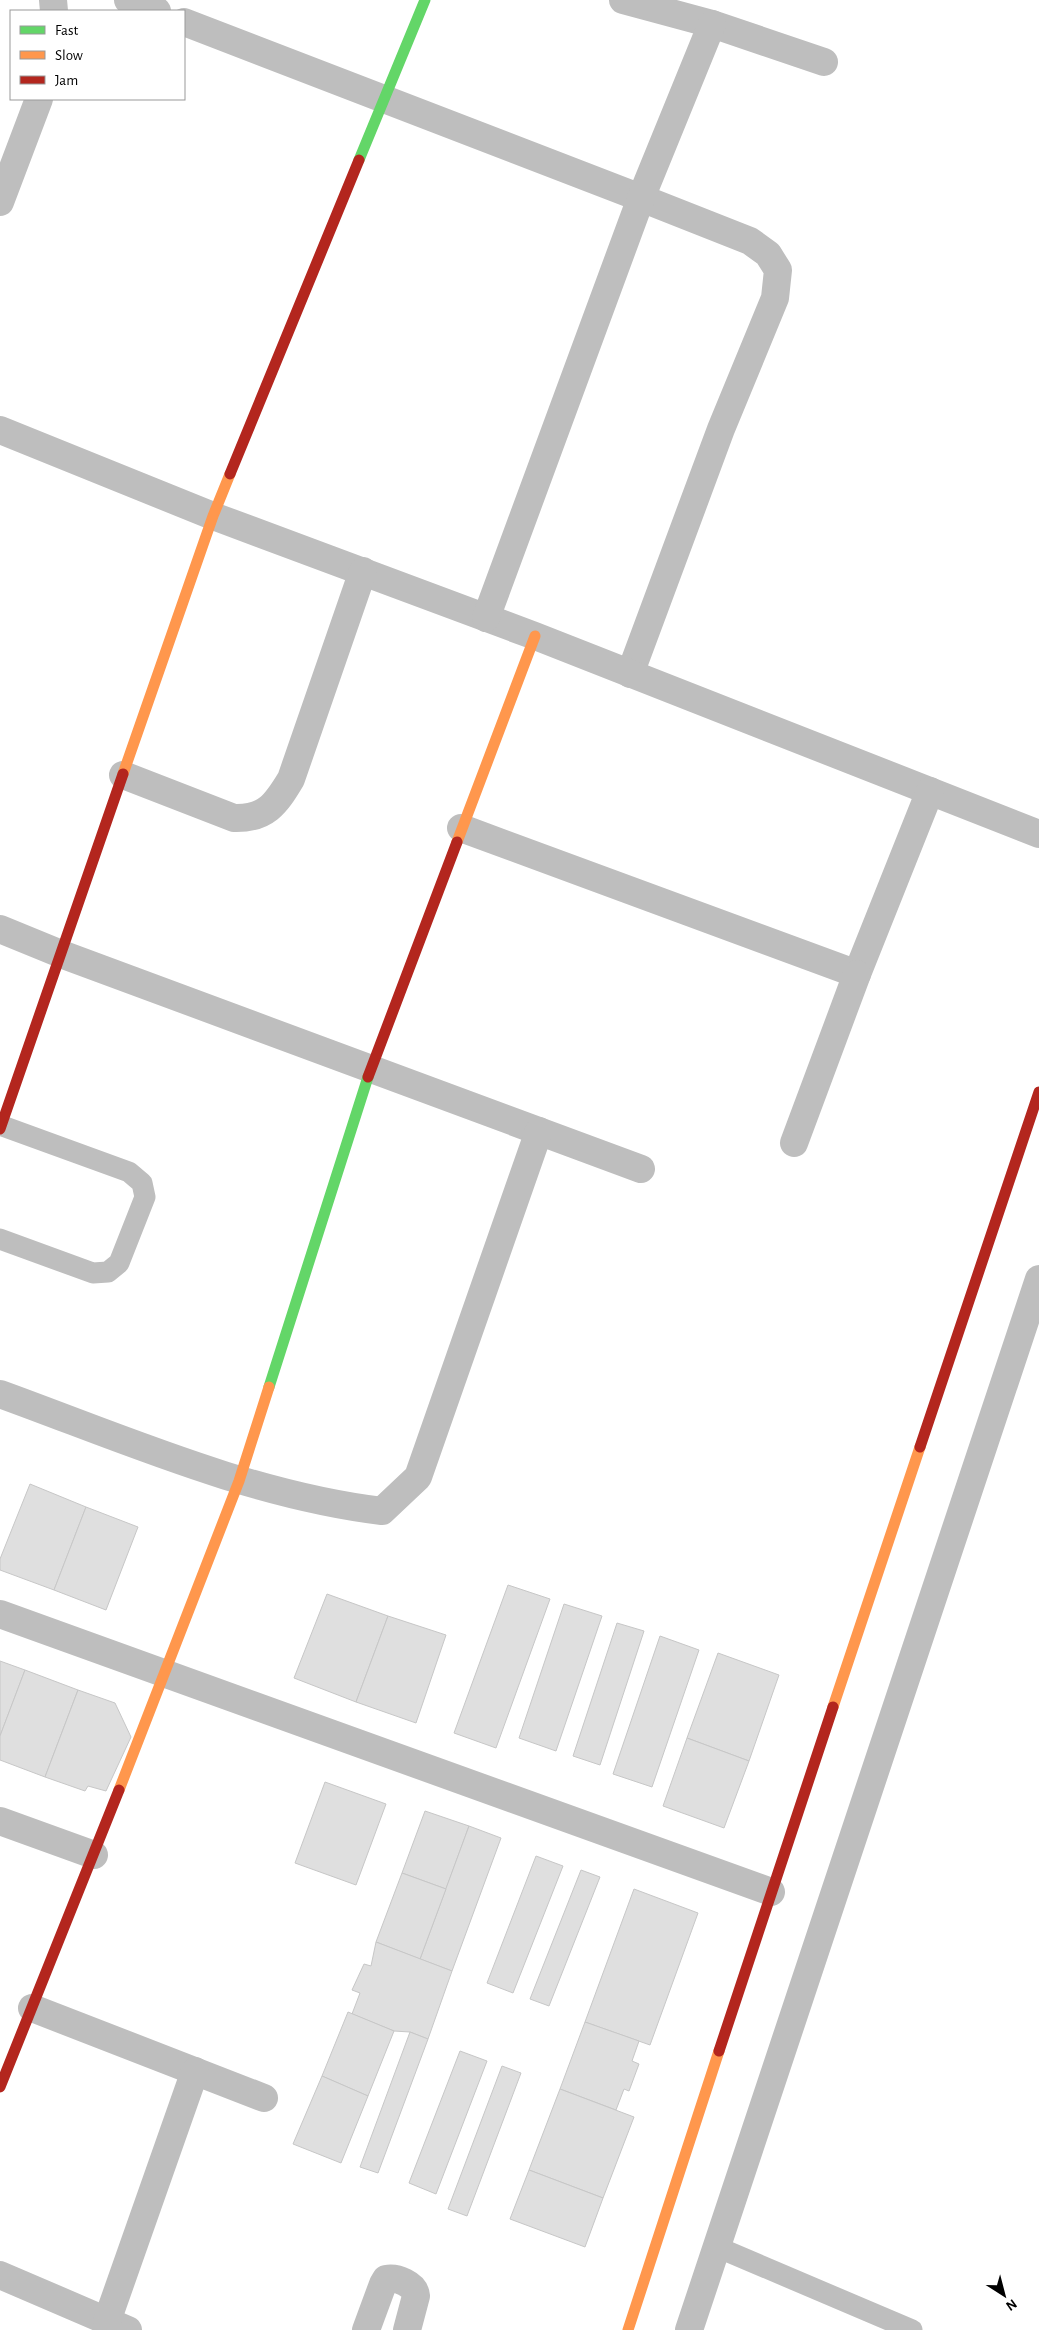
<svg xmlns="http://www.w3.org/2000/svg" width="1039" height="2330" font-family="'Alegreya Sans',sans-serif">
<rect width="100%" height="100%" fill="#fff"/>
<!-- building -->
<g fill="#dfdfdf" stroke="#c7c7c7">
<polygon points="30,1484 86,1507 54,1590 0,1570 0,1559"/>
<polygon points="86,1507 138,1527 106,1610 54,1590"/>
<polygon points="508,1585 550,1599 496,1748 454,1733"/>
<polygon points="327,1594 388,1616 356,1702 294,1678"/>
<polygon points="564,1604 602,1616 556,1751 519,1738"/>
<polygon points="388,1616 446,1635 416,1723 356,1702"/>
<polygon points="617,1623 644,1631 600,1765 573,1756"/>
<polygon points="660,1636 699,1650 652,1787 613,1774"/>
<polygon points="718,1653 779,1675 749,1761 687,1738"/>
<polygon points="0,1661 25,1670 0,1736"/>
<polygon points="25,1670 78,1690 45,1777 0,1760 0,1736"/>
<polygon points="78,1690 115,1703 131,1737 106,1791 88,1786 85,1791 45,1777"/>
<polygon points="687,1738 749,1761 724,1828 663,1806"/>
<polygon points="325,1782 386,1804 356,1885 295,1863"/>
<polygon points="425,1811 469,1826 446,1889 402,1873"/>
<polygon points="469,1826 501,1838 452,1971 420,1959"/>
<polygon points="536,1856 563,1866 513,1993 487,1983"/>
<polygon points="581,1870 600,1877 549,2006 530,1999"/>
<polygon points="402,1873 446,1889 420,1959 376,1942"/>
<polygon points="634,1889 698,1913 650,2045 585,2022"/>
<polygon points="376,1942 452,1971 428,2039 410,2032 394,2031 352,2014 360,1993 352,1990 364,1964 371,1966"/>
<polygon points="348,2012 394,2031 368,2096 322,2076"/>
<polygon points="585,2022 639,2041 632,2061 639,2064 629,2091 624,2089 616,2110 560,2089"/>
<polygon points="410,2032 428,2039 378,2173 360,2167"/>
<polygon points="460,2051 487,2061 436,2194 409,2183"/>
<polygon points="502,2066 521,2073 467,2216 448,2209"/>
<polygon points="322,2076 368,2096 341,2163 293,2144"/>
<polygon points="560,2089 634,2117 603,2198 529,2170"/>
<polygon points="529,2170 603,2198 585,2247 510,2219"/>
</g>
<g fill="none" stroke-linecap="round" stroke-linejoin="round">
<!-- lane -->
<g stroke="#bebebe" stroke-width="21">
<polyline points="0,1125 129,1172 142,1183 145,1197 119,1263 108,1272 93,1273 0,1239"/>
<polyline points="717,2247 912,2330"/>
</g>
<!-- street -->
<g stroke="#bebebe" stroke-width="28">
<polyline points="53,0 54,11"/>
<polyline points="128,0 157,11"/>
<polyline points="623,0 712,24 824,62"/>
<polyline points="184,22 641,198 750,241 768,254 778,270 775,298 721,429 630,674"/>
<polyline points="0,202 39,99"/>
<polyline points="0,430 213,516 535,636 1039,834"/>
<polyline points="486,618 641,198 712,24"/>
<path d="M123,775l111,43c32,1 42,-14 57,-39l72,-208"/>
<polyline points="461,828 857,974 930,791"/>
<polyline points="0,929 61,954 641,1169"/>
<polyline points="794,1143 857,974"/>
<path d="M0,1394c124,45 250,101 382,117l36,-34 121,-346"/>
<polyline points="0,1614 771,1892"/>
<polyline points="0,1821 94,1855"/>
<polyline points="32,2008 264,2098"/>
<polyline points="0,2275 128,2330"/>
<polyline points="107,2321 195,2071"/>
<path d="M366,2330l17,-46 3,-5c11,-2 29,5 30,17l-9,34"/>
<polyline points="689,2330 1039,1279"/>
</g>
<!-- fast -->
<g stroke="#63d668" stroke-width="11">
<polyline points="359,160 425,0"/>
<polyline points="269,1387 368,1077"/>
</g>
<!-- slow -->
<g stroke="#ff974d" stroke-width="11">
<polyline points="123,774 213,516 230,474"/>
<polyline points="457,842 535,636"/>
<polyline points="833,1707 920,1447"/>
<polyline points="119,1790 239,1481 269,1387"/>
<polyline points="628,2330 719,2051"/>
</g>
<!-- jam -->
<g stroke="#b3261e" stroke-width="11">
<polyline points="230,474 359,160"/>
<polyline points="368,1077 457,842"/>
<polyline points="0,1129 123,774"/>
<polyline points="920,1447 1039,1092"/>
<polyline points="719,2051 833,1707"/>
<polyline points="0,2087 119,1790"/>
</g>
</g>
<!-- legend -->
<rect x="10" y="10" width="175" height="90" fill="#ffffff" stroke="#999999"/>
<rect x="20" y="26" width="25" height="8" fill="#63d668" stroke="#999999"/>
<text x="55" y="35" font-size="15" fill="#000000">Fast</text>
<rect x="20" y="51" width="25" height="8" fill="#ff974d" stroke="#999999"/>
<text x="55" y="60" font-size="15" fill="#000000">Slow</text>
<rect x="20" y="76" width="25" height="8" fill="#b3261e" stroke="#999999"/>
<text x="55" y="85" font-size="15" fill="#000000">Jam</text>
<!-- north arrow -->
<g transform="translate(1004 2295) rotate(144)" stroke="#ffffff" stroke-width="4" paint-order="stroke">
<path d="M0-4L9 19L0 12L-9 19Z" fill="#000000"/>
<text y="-8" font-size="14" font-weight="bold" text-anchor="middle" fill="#000000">N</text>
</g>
</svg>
